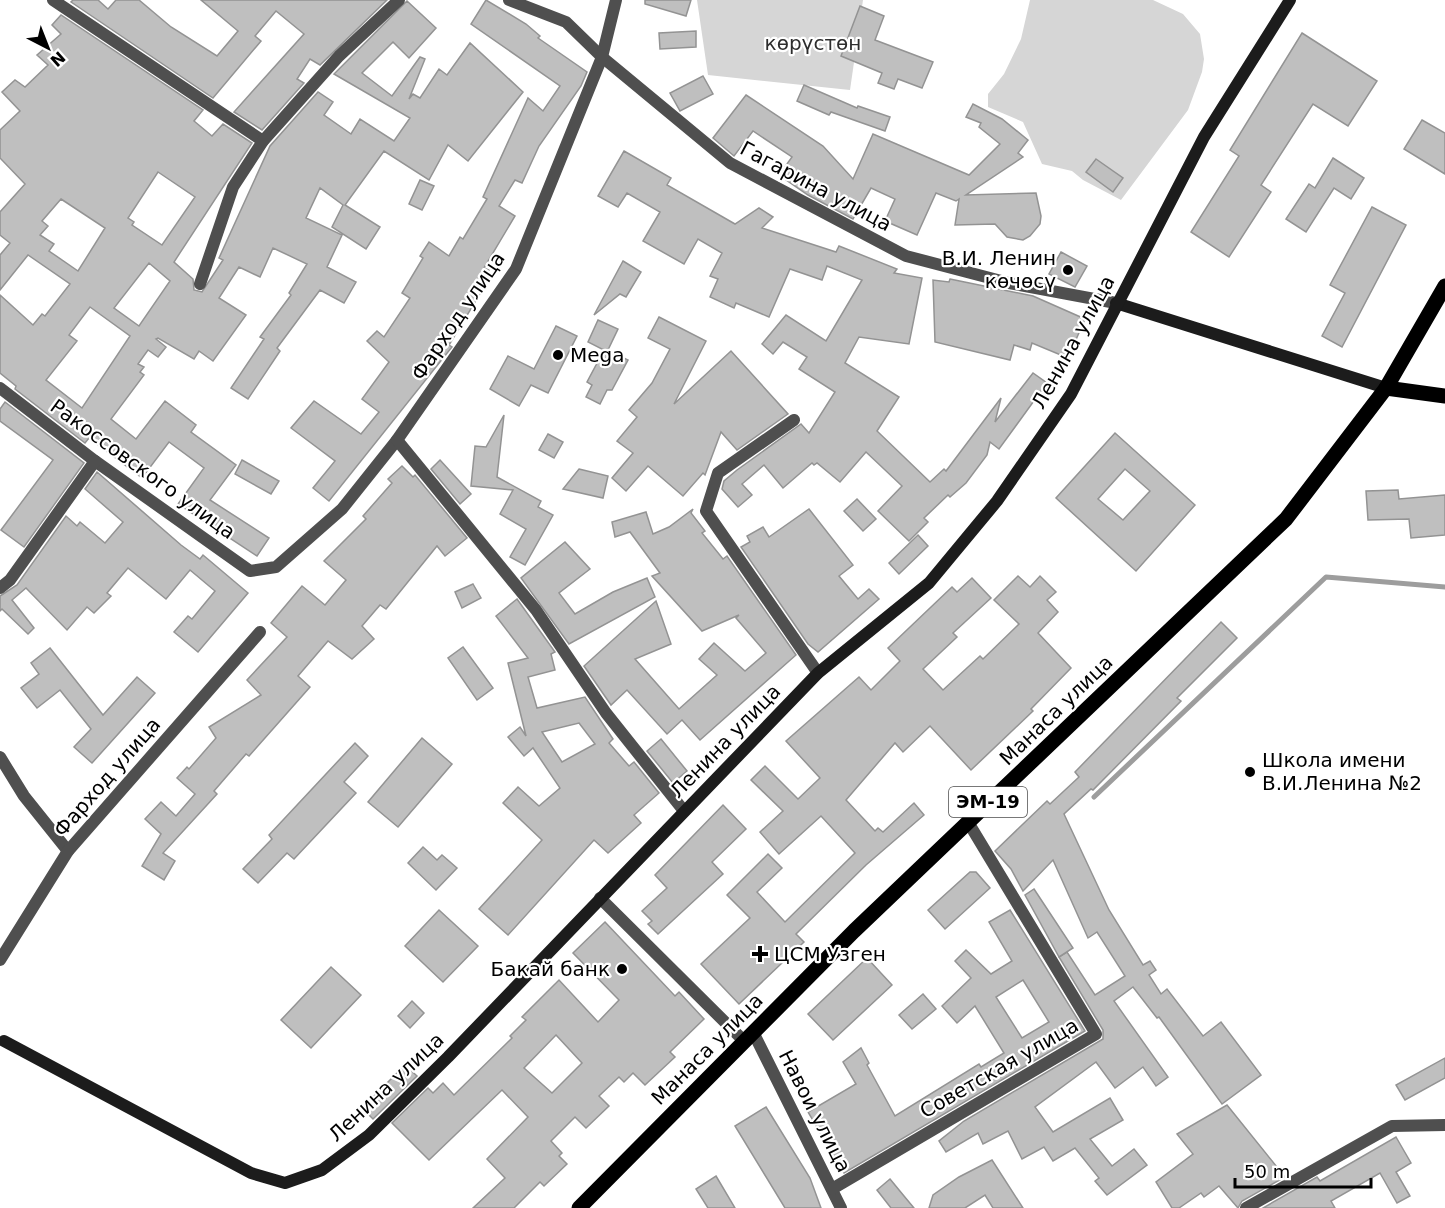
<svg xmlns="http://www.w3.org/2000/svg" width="1445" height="1208" font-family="'DejaVu Sans',sans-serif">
<rect width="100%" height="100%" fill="#fff"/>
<!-- green -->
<g fill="#d6d6d6">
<polygon points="697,0 863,0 850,90 708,75"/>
<polygon points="1030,0 1153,0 1183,14 1200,34 1204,59 1202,72 1188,110 1121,200 1083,180 1072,171 1042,164 1023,122 988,107 988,94 1004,74 1021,39"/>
</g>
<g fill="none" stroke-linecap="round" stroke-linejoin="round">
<!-- stream -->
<polyline stroke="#9d9d9d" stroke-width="5" points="1094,797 1326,577 1445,587"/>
</g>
<!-- building -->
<g fill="#bfbfbf" stroke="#939393" stroke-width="1.5" fill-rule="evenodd">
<polygon points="73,0 98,0 108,9 116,0 139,0 171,27 217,56 238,31 201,0 387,0 320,65 310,59 297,79 304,83 262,130 234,112 304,34 276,11 255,36 261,41 213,98 71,2"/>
<polygon points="486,0 526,24 540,36 538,38 587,72 581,86 539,146 522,183 515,180 499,206 515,216 484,268 489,270 482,281 486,284 449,345 452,347 329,501 313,488 335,461 291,428 314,401 361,434 379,412 362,399 389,362 367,341 377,331 384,337 410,298 402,293 423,258 420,256 429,242 449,256 460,237 463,239 487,199 483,197 528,98 543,111 560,86 471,24"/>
<polygon points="645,0 691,0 686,16 645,4"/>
<path d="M407,1l29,27 -27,30 -16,-16 -31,31 30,23 28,-39 5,2 -16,40 4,-5 7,4 19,-29 8,6 23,-32 53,49 -55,69 -20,-16 -19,35 -45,-29 -39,54 35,22 -14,22 -34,-22 11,-22 -23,-17 -14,30 36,17 -15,32 29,15 -12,21 -24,-13 -43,58 3,3 -32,48 -17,-11 33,-49 -4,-2 31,-42 -2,-2 18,-29 -34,-16 -13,29 -21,-10 -20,31 27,17 -33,46 -14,-10 -5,8 -36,-21 -2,1 10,8 -8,10 -10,-7 -10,14 6,3 -4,5 4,3 -33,44 25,20 29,-38 31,24 -5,7 45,33 -26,35 59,38 -12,18 -79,-52 26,-36 -35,-26 -27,36 -53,-40 -4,5 -70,-54 1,-3 -16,-13v-78l33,30 9,-11 3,2 25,-32 -42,-29 -28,35v-35l10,-12 -10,-8v-23l25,-28 -25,-26v-28l20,-19 -18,-19 13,-12 10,7 23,-22 -11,-10 24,-21 -9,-9 9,-10 142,95 -9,11 18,15 11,-12 29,19 -78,119 19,17 1,11 8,2 21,-32 -4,-2 51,-112 48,-54 15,10 -9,13 27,19 9,-15 34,22 16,-23 -76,-44zM158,172l37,25 -33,48 -30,-20 2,-3 -6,-4zM61,199l44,29 -27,43 -29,-20 5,-7 -14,-9 8,-9 -6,-5zM149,263l21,18 -31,45 -25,-18zM90,307l40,29 -48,72 -36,-28 31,-39 -8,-6z"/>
<polygon points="860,6 884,16 875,40 933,62 922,88 898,79 894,89 878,83 882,73 841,56"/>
<polygon points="696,31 696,47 660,49 659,33"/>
<polygon points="1302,33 1377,81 1348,126 1313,104 1261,185 1271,192 1229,257 1191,232 1239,156 1230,150"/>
<polygon points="703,76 713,94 680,111 670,93"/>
<polygon points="804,85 857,108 858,106 890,117 885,131 831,112 829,115 797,101"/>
<polygon points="746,95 823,146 853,179 873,134 969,175 1000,144 979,127 981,123 966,117 973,104 1002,119 1028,140 1018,153 1023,157 966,195 1036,193 1041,216 1040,224 1030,236 1023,240 1007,237 995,224 955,225 959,199 956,201 936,193 917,235 885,221 895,199 871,188 853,219 808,195 779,175 792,157 753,131 734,156 713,138"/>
<polygon points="1422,120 1445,133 1445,174 1404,149"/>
<polygon points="624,151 671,178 667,185 735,224 759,208 773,217 762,228 836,252 839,246 897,269 894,273 922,278 909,344 859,337 845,363 899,397 877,431 930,482 944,469 946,471 1001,398 995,422 1033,373 1047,383 999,449 990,442 987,455 966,483 950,497 948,495 924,518 928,522 909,541 878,511 902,486 866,452 840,482 817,463 814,465 812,463 783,488 764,465 742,484 752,495 738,507 722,489 724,481 737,470 801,424 809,433 835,392 799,369 807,357 783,342 773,354 762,344 786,315 826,341 862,280 827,266 822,280 790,269 769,317 736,303 734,308 710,297 718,279 710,276 722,253 698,239 684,264 643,241 660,212 627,193 618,207 598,196"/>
<polygon points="1333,158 1364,178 1351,199 1334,188 1306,232 1286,219 1309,184 1315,188"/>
<polygon points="1096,159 1123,178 1113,192 1086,172"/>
<polygon points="420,180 434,186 422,210 409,204"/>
<polygon points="1372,207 1406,225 1342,347 1322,336 1345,293 1330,285"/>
<polygon points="1061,252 1087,266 1075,287 1049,274"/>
<polygon points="623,261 641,272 626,297 620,294 594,315"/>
<polygon points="950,279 1033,296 1085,319 1068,358 1032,343 1030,350 1014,345 1010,360 935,342 933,280 949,282"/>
<polygon points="659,317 706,341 674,404 731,351 788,414 737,450 721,432 705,475 703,473 683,496 648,466 626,491 612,478 633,453 617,441 637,417 629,410 652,383 670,349 648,338"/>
<polygon points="598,320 618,329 608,350 628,360 612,390 607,390 600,404 586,397 592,385 587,382 604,350 588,342"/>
<polygon points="556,326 577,336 548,393 531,385 519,406 490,389 508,356 534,369"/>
<polygon points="5,402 84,463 24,547 1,530 53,460 0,421 0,409"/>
<polygon points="504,415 497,477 541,501 538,507 553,515 525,565 510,557 526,529 500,514 513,490 471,486 475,446 486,447"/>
<path d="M1115,433l80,72 -59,66 -80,-73zM1125,469l25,22 -27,29 -25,-21z"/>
<polygon points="548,434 563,442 554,458 539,450"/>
<polygon points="242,460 279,481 271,494 235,474"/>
<polygon points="440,460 471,494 460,504 431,469"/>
<polygon points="402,466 413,477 415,475 467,538 445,556 437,546 386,609 380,605 362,626 374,639 352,659 328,641 298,676 310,687 249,756 246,754 214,791 217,794 163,853 175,861 164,880 142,866 161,834 145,819 161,802 176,816 195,794 177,778 187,767 189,769 216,738 209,727 261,695 247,680 287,637 271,623 302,586 325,605 346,580 324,561 366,519 363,516 392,483 388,479"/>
<polygon points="579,469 608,476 603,498 563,489"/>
<polygon points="97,472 181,545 200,559 203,555 248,593 198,652 174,632 188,616 192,619 215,591 190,570 166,599 128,568 107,593 111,596 94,613 87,607 67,630 26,588 12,600 34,628 28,634 2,609 0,611 0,596 17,585 66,516 77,526 80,522 105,543 123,522 85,489"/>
<polygon points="1398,490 1399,499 1445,495 1445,535 1411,538 1409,519 1368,520 1366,491"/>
<polygon points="857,499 876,519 863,531 844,511"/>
<polygon points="693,509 691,513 705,531 702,533 723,559 727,556 796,655 700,740 682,720 667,734 627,690 611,705 584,666 656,601 671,644 635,659 679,709 717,675 699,659 714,643 745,671 766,653 736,618 739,615 702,631 652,576 660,573 630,532 615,537 612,522 646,512 653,534 669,527"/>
<polygon points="809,509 853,565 839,576 858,599 869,589 879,599 818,652 808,644 741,547 750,542 747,536 763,527 769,537"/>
<polygon points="918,535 928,546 899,574 889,563"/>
<polygon points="565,542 590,569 559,593 575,614 613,592 647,578 655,597 569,644 521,578"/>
<polygon points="1018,576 1030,587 1040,576 1056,592 1047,600 1058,612 1038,633 1071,668 1031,709 1033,711 971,770 930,726 903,752 895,743 846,800 875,831 878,828 883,832 914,803 924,815 866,865 796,934 804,942 739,1004 701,964 750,918 727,895 768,854 782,868 757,892 785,922 855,853 821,816 779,854 760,832 783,811 751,780 765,766 798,799 820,778 786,741 859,677 871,690 900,661 888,648 952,587 957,592 972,578 991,598 953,633 957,637 923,669 943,690 980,656 983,659 1019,624 994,600"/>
<polygon points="473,584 481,598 462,608 455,592"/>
<path d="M517,599l38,53 -4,2 4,16 -27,7 9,31 48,-11 28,42 -4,4 20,23 5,-4 25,31 -25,22 7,8 -33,30 -14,-13 -86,95 -29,-26 63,-69 -39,-37 15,-16 21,19 21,-18 -27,-40 -9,8 -16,-19 12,-10 6,9 -18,-73 20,-5 -32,-42zM579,723l16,21 -33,18 -20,-30z"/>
<polygon points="1221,622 1237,638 1177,698 1181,701 1093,790 1091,789 1064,814 1109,910 1143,965 1150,961 1156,970 1149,975 1161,994 1167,989 1203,1036 1221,1022 1261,1075 1222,1104 1159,1017 1157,1018 1133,987 1114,1001 1168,1077 1156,1086 1143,1067 1115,1088 1096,1062 1035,1107 1053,1132 1110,1098 1123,1120 1090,1139 1112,1166 1134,1149 1147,1165 1107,1195 1095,1181 1099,1178 1075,1148 1053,1161 1044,1147 1022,1159 1008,1131 983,1144 978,1133 946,1152 939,1141 964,1121 1103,1039 1103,1030 1059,957 1067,952 1095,995 1125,976 1097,932 1088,938 1053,860 1023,891 1011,869 995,851 1047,801 1050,804 1079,777 1075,772"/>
<polygon points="463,647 493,688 477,700 448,658"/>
<polygon points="50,648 103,715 137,677 155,693 92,763 74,747 91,729 60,690 37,708 21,688 39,674 31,663"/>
<polygon points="422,738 452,764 398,827 368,802"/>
<polygon points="661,739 687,771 673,783 647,751"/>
<polygon points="355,743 368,756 344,782 356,793 294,859 287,853 258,883 243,869 272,839 269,835"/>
<polygon points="723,805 746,829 712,862 723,874 658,934 648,924 652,921 642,911 667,888 655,875"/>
<polygon points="423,847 437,860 442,855 457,868 436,890 408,863"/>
<polygon points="970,872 976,872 990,888 945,929 928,910"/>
<polygon points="1034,889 1073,948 1059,957 1025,895"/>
<polygon points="439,910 478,946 443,982 405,946"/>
<path d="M1010,910l75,121 -241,142 -36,-61 48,-28 -13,-22 18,-14 8,15 -2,2 28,51 84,-52 2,3 23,-14 -29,-47 -18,17 -15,-17 29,-28 -16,-17 11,-11 25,24 21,-13 -23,-39zM1023,980l26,42 -27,16 -26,-41z"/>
<path d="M605,922l70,74 4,-4 25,27 -34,33 5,5 -30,28 -12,-12 -9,9 -5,-5 -20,19 10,10 -23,22 -11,-11 -24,24 11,12 -3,3 8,8 -23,22 -4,-4 -26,26h-41l32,-30 -18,-19 41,-42 -26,-27 -73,70 -37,-37 36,-35 5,5 10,-10 11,12 58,-57 -2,-2 16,-16 -4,-3 37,-37 39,42 21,-22 -46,-47zM556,1035l26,28 -30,30 -28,-25z"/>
<polygon points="867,958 892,985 833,1040 808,1014"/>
<polygon points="331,967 361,995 311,1048 281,1020"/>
<polygon points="923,994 936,1009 912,1029 899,1015"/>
<polygon points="412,1001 424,1013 410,1028 398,1016"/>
<polygon points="1445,1058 1445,1078 1405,1100 1396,1085"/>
<polygon points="405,1065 417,1076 373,1119 362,1108"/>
<polygon points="1227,1105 1285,1177 1242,1201 1238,1208 1219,1186 1204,1197 1201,1193 1179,1208 1172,1208 1156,1182 1193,1154 1177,1134"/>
<polygon points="766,1107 810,1178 821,1208 785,1208 735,1126"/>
<polygon points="1396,1137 1411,1163 1396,1172 1410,1196 1397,1203 1380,1173 1331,1201 1335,1208 1263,1208 1317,1177 1320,1181"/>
<polygon points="992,1160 1023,1208 993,1208 985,1195 965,1208 929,1208 933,1195 959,1177"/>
<polygon points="716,1176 735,1208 708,1208 696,1189"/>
<polygon points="890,1179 904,1196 914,1208 891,1208 877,1190"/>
</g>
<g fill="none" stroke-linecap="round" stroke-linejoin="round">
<!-- street -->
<g stroke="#4f4f4f" stroke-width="12">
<polyline points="53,0 263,141"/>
<polyline points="509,0 566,22 602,57 730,163 906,256 1009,283 1116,303"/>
<polyline points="200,284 233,187 263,141 339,56 399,0"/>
<polyline points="0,388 95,461 250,571 276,567 342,509 397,440 516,269 602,57 616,0"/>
<polyline points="794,420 718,473 706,511 818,673"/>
<polyline points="397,440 536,610 606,713 684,811"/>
<polyline points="0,588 10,580 95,461"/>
<polyline points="0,757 24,796 68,851"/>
<polyline points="600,898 744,1041"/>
<polyline points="0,960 68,851 260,632"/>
<polyline points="753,1032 841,1208"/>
<polyline points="832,1189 1096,1034 968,822"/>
<polyline points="1246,1208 1392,1126 1445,1125"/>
</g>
<!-- secondary -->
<g stroke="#1c1c1c" stroke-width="12">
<polyline points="1116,303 1386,388"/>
<polyline points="4,1041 251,1173 285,1183 322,1170 369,1135 448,1057 818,673 929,583 997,501 1071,394 1204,137 1290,0"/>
</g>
<!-- primary -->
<g stroke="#000" stroke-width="15">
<polyline points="1386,388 1445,396"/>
<polyline points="579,1208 854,931 1286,519 1386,388 1445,286"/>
</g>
</g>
<!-- markers -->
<g fill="#000" stroke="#fff" stroke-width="2">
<circle cx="1068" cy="270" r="6"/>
<circle cx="558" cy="355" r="6"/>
<circle cx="1250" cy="772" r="6"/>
<path d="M757 945h6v6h6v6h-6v6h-6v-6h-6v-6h6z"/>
<circle cx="622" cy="969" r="6"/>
</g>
<g text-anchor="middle" stroke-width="4.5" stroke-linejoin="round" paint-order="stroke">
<!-- shield labels -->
<rect fill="#fff" stroke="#4c4c4c" stroke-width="1.5" x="949" y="787" width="78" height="30" rx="4.5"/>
<g font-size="18" font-weight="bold" fill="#000">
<text x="988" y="808">ЭМ-19</text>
</g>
<!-- park labels -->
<g font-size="20" fill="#2d2d2d" stroke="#fff">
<text x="813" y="50">көрүстөн</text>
</g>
<!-- street labels -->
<g font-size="20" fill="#000" stroke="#fff">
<text transform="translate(816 186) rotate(28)" y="7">Гагарина улица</text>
<text transform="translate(458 316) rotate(-56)" y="7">Фарход улица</text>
<text transform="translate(1073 342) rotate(-61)" y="7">Ленина улица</text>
<text transform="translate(143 469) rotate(36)" y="7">Ракоссовского улица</text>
<text transform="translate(1056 710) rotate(-44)" y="7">Манаса улица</text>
<text transform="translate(725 741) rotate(-46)" y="7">Ленина улица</text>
<text transform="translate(107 777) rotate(-49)" y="7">Фарход улица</text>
<text transform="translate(707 1049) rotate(-45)" y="7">Манаса улица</text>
<text transform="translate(999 1068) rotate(-30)" y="7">Советская улица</text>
<text transform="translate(386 1087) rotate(-43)" y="7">Ленина улица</text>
<text transform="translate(815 1111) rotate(63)" y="7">Навои улица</text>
</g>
<!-- poi labels -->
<g font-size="20" fill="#000" stroke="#fff" text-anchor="start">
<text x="1056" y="265" text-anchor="end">В.И. Ленин<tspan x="1056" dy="23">көчөсү</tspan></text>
<text x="570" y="362">Mega</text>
<text x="1262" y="767">Школа имени<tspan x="1262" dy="23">В.И.Ленина №2</tspan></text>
<text x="774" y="961">ЦСМ Узген</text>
<text x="610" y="976" text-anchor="end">Бакай банк</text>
</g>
</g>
<!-- north arrow -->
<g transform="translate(48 48) rotate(138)" stroke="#ffffff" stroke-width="4.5" paint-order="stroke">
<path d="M0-4.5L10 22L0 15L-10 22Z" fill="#000000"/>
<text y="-9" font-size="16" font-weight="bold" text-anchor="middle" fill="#000000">N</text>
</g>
<!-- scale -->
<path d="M1235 1178v9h136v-9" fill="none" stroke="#000000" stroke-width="3"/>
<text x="1244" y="1178" font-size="18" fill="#000000" stroke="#ffffff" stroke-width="4.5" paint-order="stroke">50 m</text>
</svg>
